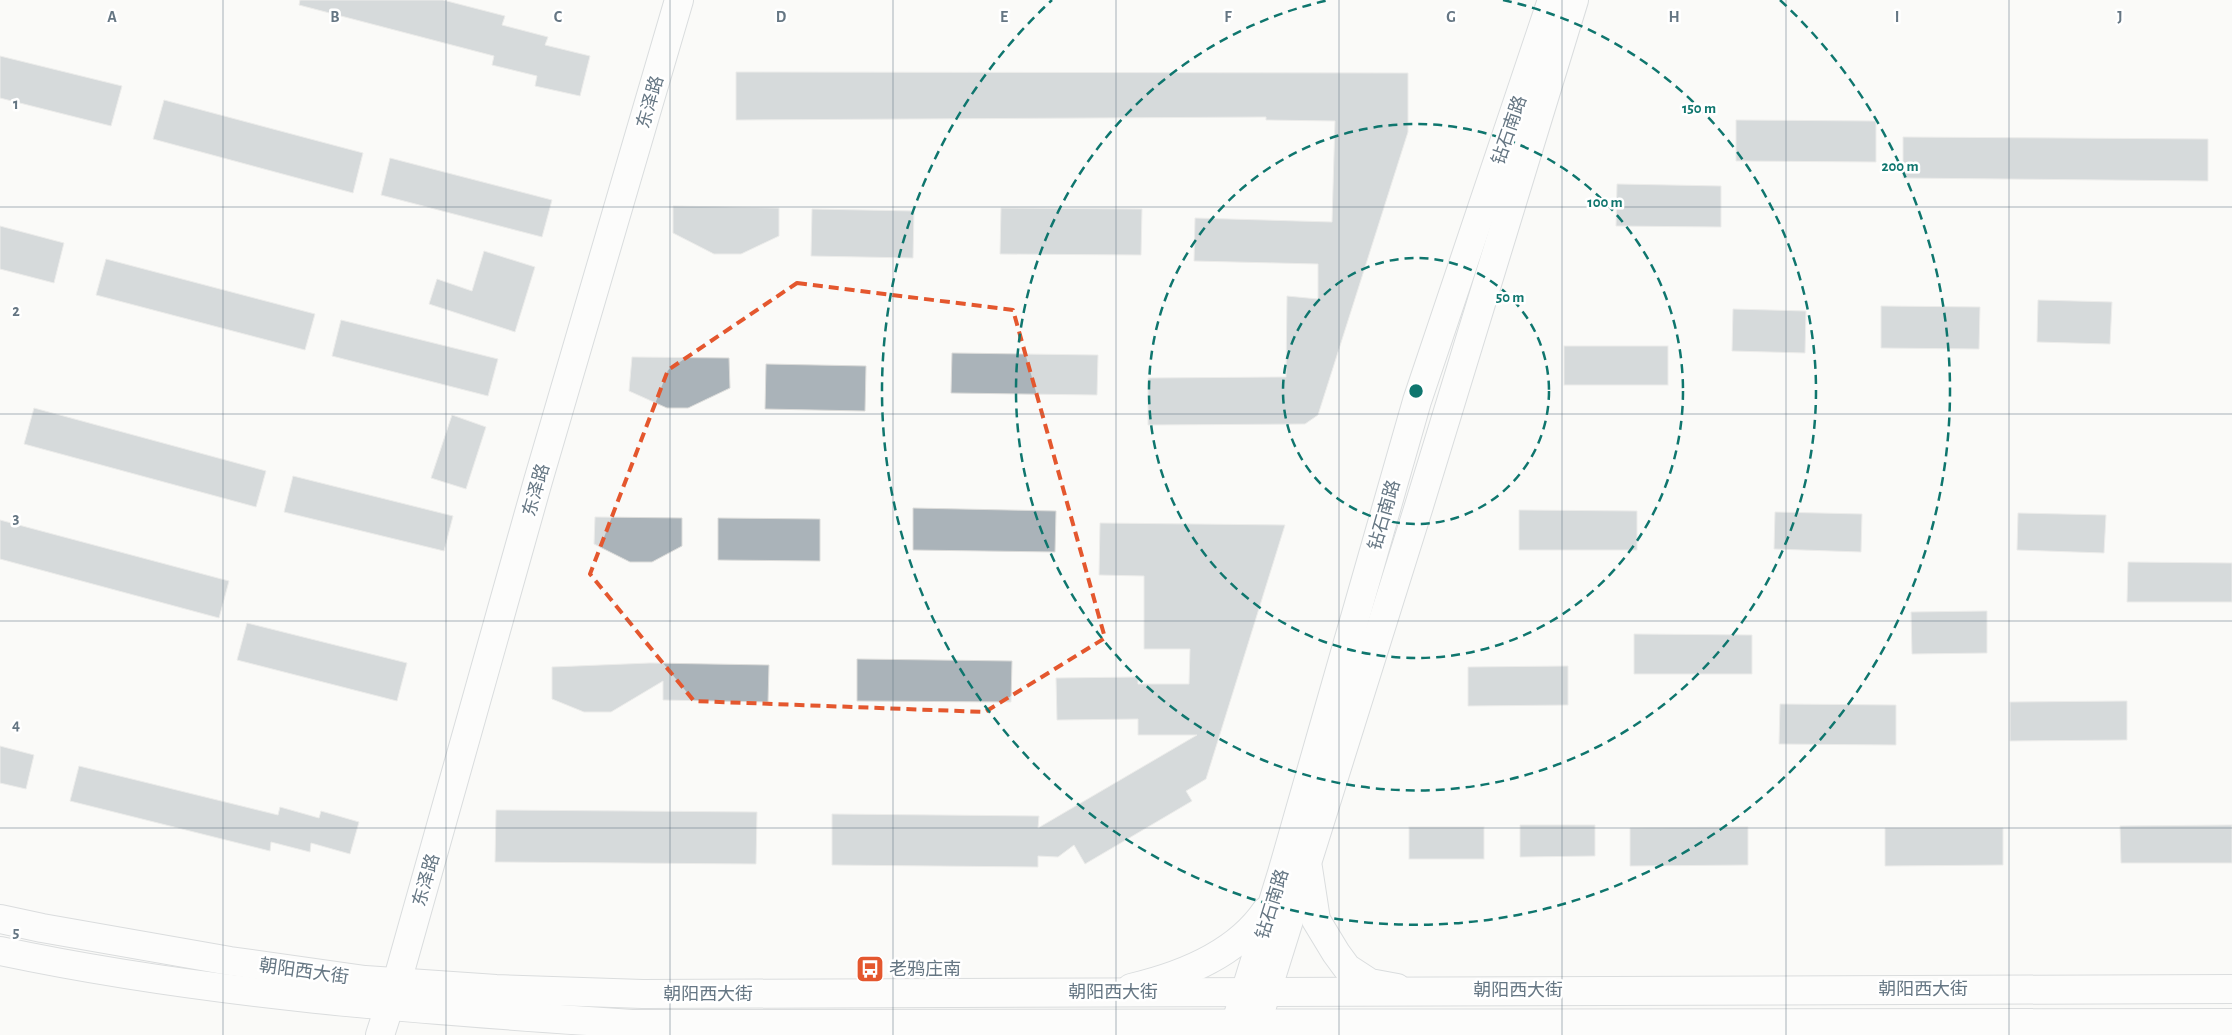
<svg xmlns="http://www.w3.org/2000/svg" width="2232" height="1035" font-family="'Alegreya Sans','Noto Sans SC',sans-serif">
<rect width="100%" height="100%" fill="#fafaf8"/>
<!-- building -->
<g fill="#aab3b9" stroke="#dcdcda">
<polygon points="300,0 443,0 505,16 502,25 548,37 545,45 590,56 580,96 535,86 537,76 492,65 494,56 299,5"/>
<polygon points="0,56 122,86 111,126 0,98"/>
<polygon points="736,72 1408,73 1408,132 1318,415 1305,424 1148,425 1148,378 1286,377 1287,296 1318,299 1318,264 1194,261 1195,218 1332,222 1335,121 1266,120 1266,117 736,120"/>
<polygon points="164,100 363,153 353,193 153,139"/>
<polygon points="1736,120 1876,121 1876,162 1736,161"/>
<polygon points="1903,137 2208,139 2208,181 1903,178"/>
<polygon points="390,158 552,200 542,237 381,195"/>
<polygon points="1617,184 1721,186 1721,227 1616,226"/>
<polygon points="673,206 779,208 779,236 741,254 714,254 673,233"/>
<polygon points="1001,208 1142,209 1141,255 1000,254"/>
<polygon points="812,209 914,211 913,258 811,256"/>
<polygon points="0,226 64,243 54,283 0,269"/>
<polygon points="484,251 535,267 515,332 429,304 437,279 472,291"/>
<polygon points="106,259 315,314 305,350 96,295"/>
<polygon points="2038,300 2112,302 2110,344 2037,342"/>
<polygon points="1881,306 1980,307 1979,349 1881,348"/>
<polygon points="1733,309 1806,311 1805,353 1732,351"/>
<polygon points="341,320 498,359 488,396 332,356"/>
<rect x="1564" y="346" width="104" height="39"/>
<polygon points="952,353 1098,355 1097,395 951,393"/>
<polygon points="632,357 729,358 730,388 688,408 667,408 629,391"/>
<polygon points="766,364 866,366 865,411 765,409"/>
<polygon points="34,408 266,471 256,507 24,444"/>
<polygon points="452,415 486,427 466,489 431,478"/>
<polygon points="293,476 453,516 444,551 284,512"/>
<polygon points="913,508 1056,511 1055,552 913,550"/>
<polygon points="1519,510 1637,511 1637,550 1519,550"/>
<polygon points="1775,512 1862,514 1861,552 1774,549"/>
<polygon points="2018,513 2106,515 2104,553 2017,550"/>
<polygon points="595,517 682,518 682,546 652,562 630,562 594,544"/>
<polygon points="718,518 820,519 820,561 718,560"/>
<polygon points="0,520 229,581 219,618 0,559"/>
<polygon points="1100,523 1285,525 1206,779 1186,791 1192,801 1085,864 1074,845 1058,857 1038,856 1038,867 832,865 832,814 1039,816 1038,828 1197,735 1138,735 1138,719 1057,720 1056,678 1138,677 1138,684 1189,684 1190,649 1144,649 1144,576 1099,575"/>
<polygon points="2128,562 2232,563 2232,602 2127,602"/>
<polygon points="1987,611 1987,653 1912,654 1911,612"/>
<polygon points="247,623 407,663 397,701 237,660"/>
<polygon points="1634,634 1752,635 1752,674 1634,674"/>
<polygon points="857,659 1012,661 1011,702 857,701"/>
<polygon points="650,663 769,665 768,702 663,700 663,681 611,712 584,712 552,699 552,667"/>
<polygon points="1568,666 1568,705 1468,706 1468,667"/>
<polygon points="2127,701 2127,740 2010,741 2010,702"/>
<polygon points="1780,704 1896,705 1896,745 1779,744"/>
<polygon points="0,746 34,755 26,789 0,783"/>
<polygon points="79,766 278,815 280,807 319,818 321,811 359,822 350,854 311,843 310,852 271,842 270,851 70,801"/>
<polygon points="496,810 757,812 756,864 495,862"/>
<polygon points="1520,825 1595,825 1595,856 1520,857"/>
<polygon points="2232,825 2232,863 2121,863 2120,826"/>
<rect x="1409" y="827" width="75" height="32"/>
<polygon points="1748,827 1748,865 1630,866 1630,828"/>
<polygon points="1885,828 2003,828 2003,865 1885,866"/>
</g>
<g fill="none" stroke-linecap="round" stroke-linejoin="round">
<defs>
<g id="secondary">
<polyline points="1308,868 1316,920 1336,953 1347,968 1370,983 1397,988"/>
<path d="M1131,988c51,-12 105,-33 135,-77"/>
<polyline points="380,1035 397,982 538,481 679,0"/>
<polyline points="1232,1035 1282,873 1417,401 1552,0"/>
<polyline points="1253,1035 1419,506 1574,0"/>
</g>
<g id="primary">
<polyline points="0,919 42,928 230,961 365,980 496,989 643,994 2232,989"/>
<path d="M0,951c208,44 420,59 632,73l1600,-1"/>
</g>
</defs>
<!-- secondary casing -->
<use href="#secondary" stroke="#b3babf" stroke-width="30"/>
<!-- primary casing -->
<use href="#primary" stroke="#b5babe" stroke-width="30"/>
<!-- secondary -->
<use href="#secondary" stroke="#fff" stroke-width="28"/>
<!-- primary -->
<use href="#primary" stroke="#fff" stroke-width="28"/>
</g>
<!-- marked area -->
<path d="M0 0H2232V1035H0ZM797,283l216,27 92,328 -120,74 -291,-11 -104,-127 78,-204z" fill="#fafaf8" fill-opacity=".55" fill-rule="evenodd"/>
<path fill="none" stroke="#e4572e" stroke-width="4" stroke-dasharray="10 6" stroke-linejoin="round" d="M797,283l216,27 92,328 -120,74 -291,-11 -104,-127 78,-204z"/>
<!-- grid -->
<path fill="none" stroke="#657683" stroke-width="1" stroke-opacity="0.55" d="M223,0v1035M446,0v1035M670,0v1035M893,0v1035M1116,0v1035M1339,0v1035M1562,0v1035M1786,0v1035M2009,0v1035M0,207h2232M0,414h2232M0,621h2232M0,828h2232"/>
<!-- distance rings -->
<g fill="none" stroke="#0f766e" stroke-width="2.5" stroke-dasharray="9 6">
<circle cx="1416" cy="391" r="133"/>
<circle cx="1416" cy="391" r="267"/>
<path d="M1503 0A400 400 0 1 1 1329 0"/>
<path d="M1780 0A534 534 0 1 1 1052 0"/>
</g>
<!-- icons -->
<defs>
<symbol id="bus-square" viewBox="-11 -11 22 22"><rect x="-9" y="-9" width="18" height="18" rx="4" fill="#e4572e" stroke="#fff"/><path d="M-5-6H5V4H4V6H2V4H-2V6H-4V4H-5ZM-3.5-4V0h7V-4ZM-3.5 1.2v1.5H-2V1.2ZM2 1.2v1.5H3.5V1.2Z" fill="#fff"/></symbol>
</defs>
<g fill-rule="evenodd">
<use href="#bus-square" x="854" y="953" width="32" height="32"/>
</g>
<g text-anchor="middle" stroke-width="5" stroke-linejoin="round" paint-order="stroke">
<!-- street labels -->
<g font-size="18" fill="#657683" stroke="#fff">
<text transform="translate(650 102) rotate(-74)" y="6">东泽路</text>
<text transform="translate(1509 130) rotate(-71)" y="6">钻石南路</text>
<text transform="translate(536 490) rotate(-74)" y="6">东泽路</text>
<text transform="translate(1384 515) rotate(-74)" y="6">钻石南路</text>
<text transform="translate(426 880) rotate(-74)" y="6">东泽路</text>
<text transform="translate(1272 904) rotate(-73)" y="6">钻石南路</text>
<text transform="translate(304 971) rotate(8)" y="6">朝阳西大街</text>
<text x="1923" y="995">朝阳西大街</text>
<text x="1518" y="996">朝阳西大街</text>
<text x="1113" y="998">朝阳西大街</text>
<text x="708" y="1000">朝阳西大街</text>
</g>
<!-- poi labels -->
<g font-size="18" fill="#657683" stroke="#fff" text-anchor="start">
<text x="889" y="975">老鸦庄南</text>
</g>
</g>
<g font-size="16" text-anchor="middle" font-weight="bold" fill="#657683" stroke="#fff" stroke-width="5" stroke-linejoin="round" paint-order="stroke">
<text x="112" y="22">A</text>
<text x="335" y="22">B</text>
<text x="558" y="22">C</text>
<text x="781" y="22">D</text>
<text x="1004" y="22">E</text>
<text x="1228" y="22">F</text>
<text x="1451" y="22">G</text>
<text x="1674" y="22">H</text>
<text x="1897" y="22">I</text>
<text x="2120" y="22">J</text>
<text x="16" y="109">1</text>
<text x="16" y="316">2</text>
<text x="16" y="523">3</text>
<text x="16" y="730">4</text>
<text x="16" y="937">5</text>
</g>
<circle cx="1416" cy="391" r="8" fill="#0f766e" stroke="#fff" stroke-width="2.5"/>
<g font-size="15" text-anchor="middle" font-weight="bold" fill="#0f766e" stroke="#fff" stroke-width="5" stroke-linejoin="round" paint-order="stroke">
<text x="1699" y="113">150 m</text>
<text x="1900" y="171">200 m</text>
<text x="1605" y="207">100 m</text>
<text x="1510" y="302">50 m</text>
</g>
</svg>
